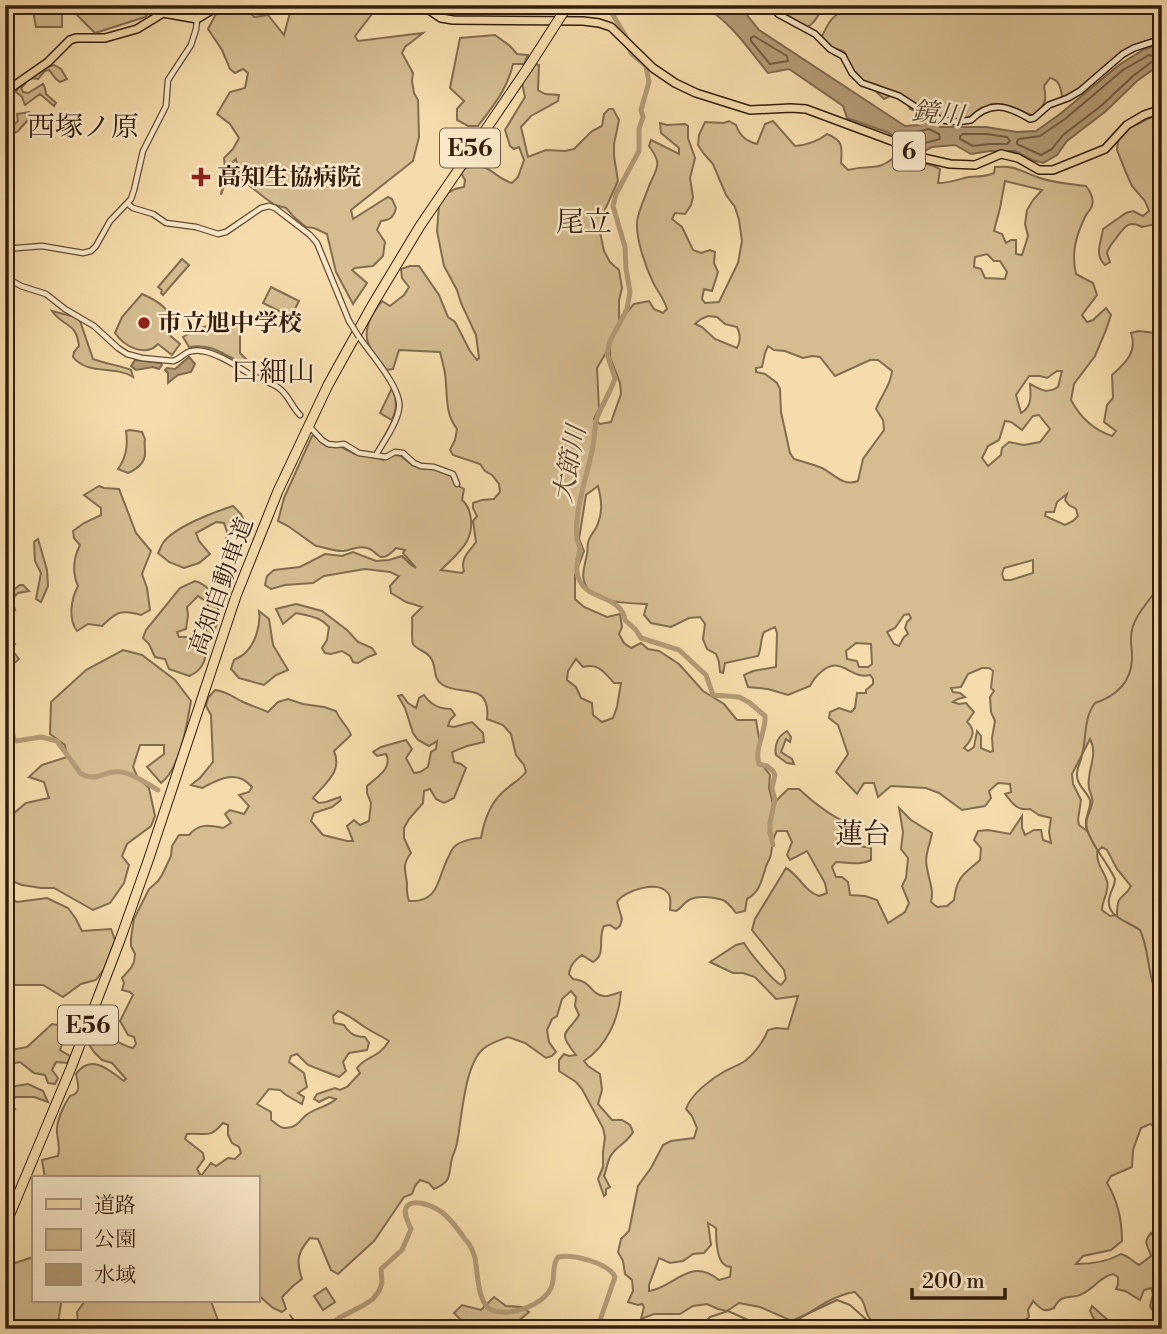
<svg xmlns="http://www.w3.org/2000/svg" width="1167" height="1334" font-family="'Libre Bodoni','Noto Serif JP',serif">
<rect width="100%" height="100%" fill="#f6dcac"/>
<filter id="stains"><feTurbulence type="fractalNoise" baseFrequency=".00286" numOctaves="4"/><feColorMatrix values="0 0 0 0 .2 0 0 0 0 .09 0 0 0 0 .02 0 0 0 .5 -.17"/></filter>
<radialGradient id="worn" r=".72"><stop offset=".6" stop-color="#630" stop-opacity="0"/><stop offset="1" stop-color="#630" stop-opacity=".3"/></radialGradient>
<!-- green -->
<g fill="#d5bc91" stroke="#846c50" stroke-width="2" fill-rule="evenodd">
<polygon points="32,5 62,5 62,27 36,27"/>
<polygon points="68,5 147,5 151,11 145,17 95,33 72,10"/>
<path d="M231,5h13l10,12 14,-2 16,20 8,-30h87l-24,31 3,5 65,-8 -18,14 -3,6 11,20 -1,8 2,12 4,7 1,37 -6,24 -62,49 2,9 35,-22 4,2 4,9c-2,9 -6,12 -15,13l-4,9 8,12 -2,14 -10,10 -18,2 -3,2 15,13 -14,21 -17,-32 -9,-38 -13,-6 -8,-1 -11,-9 -9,-10 -11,-3 -10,-7 -25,-20 -4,-19 -5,5 -10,31 4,-27 -1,-10 9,-9 6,-11 -9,-14 -13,-10 13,-22 15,-4 3,-15 -5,-4 -8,4 -5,-4 -8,-19 -14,-21 9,-17z"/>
<path d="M768,5h57c-6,8 -11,21 -21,23l-15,-12 -13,-4z"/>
<path d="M848,5h314v28l-10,6 -18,6 -71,56c-2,-10 -2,-21 -13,-23l-6,8c3,15 1,18 -9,30 -14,-3 -28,-14 -43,-12 -6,1 -8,7 -13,10 -11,5 -38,9 -49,5 -7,-3 -13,-8 -20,-10l-4,-9 -14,-5 -8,4 -14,-13 -9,-4 -13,-18 -2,-10 -3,-3 -14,-4 -8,-9c4,-7 7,-16 13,-21 5,-5 10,-6 14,-12z"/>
<path d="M495,35l15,11 7,8 11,1 -4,9h-11c-5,24 -20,42 -35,62h-10l-11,-6v-11l7,-8 -14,-13 10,-50z"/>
<path d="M535,64l4,1 -1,25 7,4 14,1 -1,6 -27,15 -10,11 7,30 18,-7 19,1 9,-2 18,-18 10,-5 2,-12 5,-5h4l6,11 -5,24v12l4,25 -16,35 -3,12 5,23 6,11 9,8 3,18 -3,12v21l15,-17 15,-3 5,8 9,4 4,-4c-3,-11 -11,-19 -15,-29 -7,-15 -16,-41 -15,-58 1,-10 9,-27 12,-36 8,-19 14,-21 0,-40l2,-6 28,14v-6l-18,-15 -1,-10 7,2 18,-1 3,2v12l7,20 -5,20 3,19 -2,8 -6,9 -10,-1 -3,6 10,8 11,23 8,3 9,-3 5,2 -1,11 4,9 -6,19 -8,-2 -2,10 3,4 14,-1 19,-39 4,-22 -3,-21 -4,-13 -9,-12 -13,-31 -9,-10 -6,-9 1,-10 6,-13 19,1 5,-2 7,4c4,11 10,16 21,19l8,-20 8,-3 22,25c13,-1 22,-4 32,-12 17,7 15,13 14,29l7,7c25,-7 28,4 50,-16 9,1 15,7 24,9 7,2 11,2 18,6l-2,14c13,0 20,-4 31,-6 9,-1 17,0 25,-4l1,-6c21,-2 27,5 45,11 14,5 31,6 46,8 4,5 8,13 6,20 -1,3 -4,6 -6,9 -10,20 -15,38 -10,59l17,9 4,12 -15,20 5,7 6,-2 13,-12 5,7 -5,15 -11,26 -21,28 -3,16c9,17 23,30 41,36l4,-5 -12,-9 3,-17 6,-7 -1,-23c13,-12 26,-23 19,-42l8,-2 16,2 4,-5 -4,-7 1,-5h6v813l-12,-5 -9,4 -8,22 -1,17 -21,9 -4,7c11,18 15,38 15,58l-11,9 -28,6 -7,8c17,0 31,-2 45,-10 8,2 11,7 18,11l12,-9c-3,-12 -9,-12 0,-23l7,7h4v86l-2,-10 -6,-3 -4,-7 3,-12 -2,-6 -7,2 -4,10 -15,-9 -9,-2 2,-5v-7l-5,-3c-13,3 -18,13 -29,19 -13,8 -21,-2 -30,15 -11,5 -13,1 -21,-7l-5,9 1,7 -7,5 2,5 4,2c-27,0 -55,0 -82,-1 -18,-1 -61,5 -75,-8 -6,-6 -5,-14 -9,-20 -2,-3 -5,-5 -7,-8 -22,3 -42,19 -61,30l-34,-15 -21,-4 -12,8 -9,-2 -11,-5 -14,2 -13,8h-26l-13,5 3,-12 -2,-3 -4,1 -10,-3 5,-11 -1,-11 -7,-6 -2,-13 -5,-9 3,-13 8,-8 9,-45 13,-18 12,-23 8,-4 23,-3 3,-10 -5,-12 -6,-7c5,-15 25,-30 39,-38 6,-3 14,-6 20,-10 10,-8 18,-19 23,-31l8,-2 12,1 10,-33 -22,3 -21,-22 -12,-4h-10l-23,-11 26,-17 8,-2c6,10 28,37 37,42l5,-6 -2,-9 -32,-40 3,-11 31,-51c13,7 18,23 33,28l8,-3 -2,-10 -18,-32 -17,9 -3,-5 5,-13 -5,-11h-10c-6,10 -4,12 -6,23 -1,6 -5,10 -6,16 -4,12 -6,23 -18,29l-2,12 -9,2c-4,-5 -7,-10 -13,-13 -9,-3 -26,-5 -34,0 -6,3 -7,8 -13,11l-6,-1c0,-5 2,-12 -2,-17 -10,-13 -43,-3 -51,9l5,17 -2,7 -4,3 -6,-4 -6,1c-7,13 3,28 -11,36l-11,-7c-7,5 -12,10 -13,19l4,5c20,2 16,15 31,17 5,1 12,-3 17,-4 -2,26 -14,54 -37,69l4,5 12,8 2,16 -4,14 14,16h10l8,5 3,7c-5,10 -15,13 -21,22 -5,6 -5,15 -8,22l6,11 -4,2v5l-2,2 -6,-17 5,-12v-15l2,-15 -2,-9 -21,-39 -6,-7 -17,-11v-11l5,-6 5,2 7,-1c-20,-25 -9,-20 3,-40l-4,-9 1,-9 -5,-6 -9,8 -5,17 -5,3 -5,11 2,12 7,10 -4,4 -6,2 -21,-15 -17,-6c-8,3 -18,6 -25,12 -19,17 -21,69 -26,94 -1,5 -3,10 -5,15 -4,17 1,23 -18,31l-5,-6 -9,-3 -5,6 -3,8 -8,3 -30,44 -36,33 -7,-4 -13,-31 -8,-1c-13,15 -14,23 -8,41l-9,7 -11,11 4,12 -4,3 -9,-4 -16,-14v-116h-212l-3,-18 16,-4c3,-11 -2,-19 -1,-28 1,-10 7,-24 13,-32 12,-3 8,-12 6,-22 15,-21 33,-4 48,7l2,-2 -14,-16 -10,-3 -8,-8 -8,-12 2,-6 4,-2c6,4 11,4 18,6 8,3 13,8 23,10l3,-4 -2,-7 -6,-2 -8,-14 13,-26 -3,-3 -8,-2 2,-7 -2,-5 9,-10 3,-6 1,-8 -4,-8v-8l3,-19 15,-30 9,-8 4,-6 9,-19 1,-10 7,-11h10c10,-12 20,-10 34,-7l8,-5 -6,-9 5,-4 14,4 5,-8 -10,-11 10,-3 3,-5c-15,-18 -33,-8 -50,1l-11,-3 9,-7 13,-16 -2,-47 -5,-9 2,-8 7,-8c10,1 17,6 26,11 8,4 18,7 27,11l10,-10 10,-3 15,5 21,3 12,4c4,10 11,14 15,24l-17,16c9,21 -9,32 -21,47l6,5 7,-1 14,-5 1,3 -9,7 -18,6 -3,8 12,14 24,6h6l-6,-15 7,-6 6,5 9,-4 2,-18 -4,-10v-7c10,-9 26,-18 19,-32l-9,2 -4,-4 8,-5 25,-7 6,9 -6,9 8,15 6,-1 8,-5 3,-15 5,-3 1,-8 -8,5 -11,-6 -5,-7 -8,-25 -7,-12 4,-1 6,8 8,5 3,-10 5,-3c6,9 16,14 27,14l4,6 -5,5 -2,6 6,1 18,-5 11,11 1,9 -17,4 -15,6 2,10 7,2 5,4 -12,30 -10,5 -8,-4 -6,-10 -6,2 -1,12 -14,16 -5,9v10l7,15c-9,12 -6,16 -4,30 0,7 -1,11 2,18 32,2 28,-25 40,-45 2,-4 3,-8 6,-10 6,-5 19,-8 26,-8 3,-17 10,-36 23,-47 7,-7 15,-10 22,-19l-2,-7 -8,-10 -5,-21 -8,-9 -16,-6c4,-38 -27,-23 -44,-34 -12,-7 -5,-19 -13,-28 -4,-6 -13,-7 -17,-13 -2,-5 0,-20 -1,-27l10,-10 -16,-5 -15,-9 -1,-7 9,-10 -9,-4 -25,-3 -41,7 -11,7 -28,2 -14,4 -6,-4 2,-9 7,-6 26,-3 25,-13 17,2 11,-4 23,9 13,-1 13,-4 9,9 5,3 -13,-15 2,-3 -9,-2c-4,4 -9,10 -15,9 -5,-2 -8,-8 -14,-9 -9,-3 -15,2 -23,3 -8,1 -20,-4 -28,-5l-28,-20 -10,-5 6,-23 28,-62 2,-1 8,8 8,4h11l14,7 18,2 10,4 11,-5 7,1 11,9 11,4h13l16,7 3,8 9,5 -2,11c10,8 12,28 5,41 -5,10 -17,20 -26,29l21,3 2,-2c-4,-13 5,-19 12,-29l-3,-21 4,-5 -4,-8v-5l9,-3 12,-1 6,-7 -1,-8 -7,-9 -7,-4 -5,-7 -27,-9 -3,-5 5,-10 2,-11c-13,-17 -9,-35 -12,-55 -1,-7 -3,-14 -5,-22l-41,-2 -6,19 -7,1c-23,-26 -27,-41 -4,-69l8,5 14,-11 5,-8 -7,-9 -1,-9 9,-3h9l20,29 9,22 7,5 15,29 7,9 2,-2 -3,-23 -15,-32 -4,-13 -13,-24 -7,-35 2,-26 9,-12 7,-4 9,-2 1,-7 -5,-9c27,-15 31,6 52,12l6,-6 6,-17 -5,-13 -5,2 -4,-3 -5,-16 20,-33 -3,-14zM1005,181l37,9 -9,10 -6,10 -2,14 3,12 -6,19 -6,-1v-14h-5l-5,3 -4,-9 -8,-3 6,-23zM987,254l7,7h6l7,11 -2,7 -20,-1 -4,-9 -7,-2 1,-10zM708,316l9,1 8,7 12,3c4,8 4,14 0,21l-22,-9 -13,-12 -7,-3 6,-5zM610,346v11l10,26 1,11 -10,28 -11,2 -6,-5 5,-10 -2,-41zM768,346l6,4 11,1 18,7 9,-2 8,1 15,19 35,-16h8l14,11c-1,14 -11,25 -16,38l7,11 1,10 -21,29 -5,22c-15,6 -24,-7 -36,-13 -9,-4 -19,-6 -28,-9l-4,-6 -9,-41 -1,-23 -3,-6 -12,-9 -9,-2v-4l6,-1 3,-14zM1057,371h5l-4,16c-11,7 -17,3 -28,-3 1,12 2,23 -9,29l-5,-18 13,-19h11l7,2zM1039,415l11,14 -10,13 -16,3 -15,-3 -7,6 -1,7 -13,11 -6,-8 6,-12 11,-6 6,-19 6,1 11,8 11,-14zM598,486c4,15 5,28 -2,42 -3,5 -7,9 -8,15 -1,3 0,7 -1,11 -1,8 -6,18 -3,27 6,23 44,22 63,23l-3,11 7,8 20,4 18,-9 11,-1 5,7 -2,15 4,10 9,5 3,8 1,10 3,1 2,-10 33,-7c4,-9 2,-16 6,-24l11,-5 2,6 -1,34 -23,4 -9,4 4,12 20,2 20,6 22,-9c3,-6 6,-10 11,-14 20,-18 29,8 49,3l3,4v5l-7,6v3h-9l-2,15 -4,4 -12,-4 -9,4 -1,6 9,7 10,29 -12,18 21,22 7,-11h10l4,14 13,-11 35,2 13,5 23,17 23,-4 6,-8 -2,-7 9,-8 12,1 1,8 -6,2c8,10 12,17 25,15l9,6 12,3 -2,14 2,11 -8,-3 -2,-10h-7l-9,5 -3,-7v-12l-12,18 -22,-4 -10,1 -4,9 7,8 -1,12c-17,15 -23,16 -26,40l-7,6 -10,1 -6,-5c3,-13 -2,-21 -4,-34 -3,-12 3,-23 5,-35l-21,-13 -12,-12 4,24 -2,17 7,9 -2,20 -4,8 7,17 -4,9 -17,11 -11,-23 -12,-4 -15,-1 -2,-13 -6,-5h-6l-4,-10 4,-5c12,0 24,4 35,-2v-12l-11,-2 -5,-5 -3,-16c-21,-8 -37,-21 -53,-36h-11l-15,15 -4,-16 1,-13 -13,-17 3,-14 -4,-24h-19l-13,-16 -21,-13 -24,-27 -20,-13 -11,-2 -7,-6 -10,5 -7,-5 -5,-9 3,-7 -2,-13 -13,3 -23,-10 -9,-8v-24l9,-24 -5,-12 7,-44zM1067,494l-2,6 4,5 7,4 2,7 -5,5 -8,4 -20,-9 1,-4h8l3,-10zM1033,560v13l-22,7h-7l-2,-6 2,-6zM909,614l2,4 -4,4 -2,6 3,6 -4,3 -5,9 -5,-2 -7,-12 8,-4 9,-13zM856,643l15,1 1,20 -4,3h-9l-2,-6 -10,-2 -1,-8zM576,659l7,8c16,-4 21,5 31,16h7l-4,24 -4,11 -11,4 -9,-7 -1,-12 -11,-5 -5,-11 -9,-7 1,-9zM982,668h7l4,3 -2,17 3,3 -4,6 1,15 4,9 -3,17 1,13 -3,1 -9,-4v-12l-4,-5 -3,16 -6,4 -4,-3c8,-8 13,-18 3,-26l7,-10 -8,-9 -7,1 -6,-2 5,-3 7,-2 -5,-4 -7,-1 -2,-4 10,-1 7,-13zM1090,739c9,17 -4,32 -1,49 1,6 5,10 3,16 -3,12 -7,12 -5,27l-8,-6 -1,-5 3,-20 -8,-16 -1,-10zM1102,847l5,3 10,19 14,17c-8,15 -14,6 -14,29l-7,1 -8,-6c0,-10 8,-19 5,-29 -4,-12 -10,-15 -10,-29zM338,1011c10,3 20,12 30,18 6,4 14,7 21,12 -11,18 -22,14 -32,27l3,5 -13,14 -7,3 -5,-2 -18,6 -3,5 5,3 10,-5 7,2c-8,8 -22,9 -31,17 -5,5 -9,12 -19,12 -6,1 -10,-5 -15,-8v-8l-14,-8 12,-15 11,1 6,5 16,9 2,-7 -6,-4 9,-6 -3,-14 -15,-11 2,-6 6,-2 11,11 31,12 7,-6 -3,-9 6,-9 18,-3 2,-7 -4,-6c-10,0 -15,-3 -21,-12l-10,-2 -1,-7zM223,1123l5,2v10l4,8 7,4 2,6 -6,6 -7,-1 -12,8 -5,-3 -10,13 -4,-7 7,-10 -1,-6 -18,-14 2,-5c20,-2 21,6 36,-11zM708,1223l8,5c0,9 0,32 9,37 2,2 4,1 6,2l-1,10 -11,3c-29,-24 -44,7 -70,11v-6l10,-27 11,5 13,-2 10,-7 11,-1 7,-8z"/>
<polygon points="54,65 61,69 67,79 60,82 56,79 49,70 45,71 38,79 30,78 47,67"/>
<polygon points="26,83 21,88 23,92 28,93 43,84 45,88 46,94 56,103 54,106 40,94 25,105 22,97 16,92 18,88"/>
<path d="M29,112l6,6h7l-4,7 -5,1 -6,-5 -9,10 -5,3 -8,11c0,-13 4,-16 13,-24l-1,-7z"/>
<path d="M1162,112v120l-2,-5 -4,-3 -14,3c-13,-7 -17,-1 -25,10 -4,6 -8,9 -10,16l3,9 -5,3c-11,-10 -4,-22 -2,-36l23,-16 7,-2 10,5 6,-5 -4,-10 -13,-15 -5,-11 -10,-25 1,-11 11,-11z"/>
<polygon points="182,259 189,265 163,295 161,293 162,290 158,287"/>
<polygon points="271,287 299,301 291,317 263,303"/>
<path d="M142,294c14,6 26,13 31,28l-6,11 13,11 -8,11 -14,-11c-13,14 -34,2 -43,-11l7,-16z"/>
<path d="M52,311l27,7 14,41c13,5 26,6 38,11l2,7c-18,-12 -45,-1 -60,-20l1,-5 5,-6c-3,-25 -15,-18 -27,-35z"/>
<path d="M224,311l22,12 -6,12v18l11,11c-23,-2 -33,-22 -62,-17l-6,-10 15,-9 10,-2z"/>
<path d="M391,390h2c4,12 4,18 -1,30l-12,-7z"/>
<path d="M130,430l12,2 3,7c-1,4 0,8 0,12 1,11 -8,18 -17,22l-10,-4c8,-11 10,-25 8,-38z"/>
<path d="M99,486l5,2 15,1 17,44 15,18 -9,23 5,14 3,22 -9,5c-20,-6 -25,-3 -39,11l-14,-2 -11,7c-9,-12 -6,-32 1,-45 -6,-14 -5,-27 2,-41l-6,-7 -1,-7 11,-8 17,-8v-7l-17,-13z"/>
<path d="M233,506l8,8 5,11h-5l-10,9 -6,12 2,-14 -3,-9 -8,-1 -20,11 3,8 11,13 -11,9 -15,5 -15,-6 -11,-9c2,-3 3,-7 5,-10 11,-16 51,-31 70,-37z"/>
<polygon points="38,539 47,570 48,586 41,602 36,599 41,573 35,561 34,542"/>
<path d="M195,581c22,6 32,38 15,54l-4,-3 2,-29 -10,-7 -11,11 1,8 -2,14 -9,3 2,5h7l21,11c-2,14 -5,23 -18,28l-20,-7 -4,-10 -10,-2 -6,-13 -6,-6 3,-8 34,-42z"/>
<polygon points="20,585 23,585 29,591 18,593 12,599 15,610 5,609 5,596"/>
<path d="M296,604l26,7 25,19 11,12 14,6 4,6 -8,3 -10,6 -5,-1 -3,-6 -8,-5 -11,3 -6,-1 -3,-5 5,-8 2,-13c-9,-10 -19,-11 -33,-14l-13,11 -7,-15z"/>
<path d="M259,611l10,8 4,26 15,25 -12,5 -12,10 -25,-7 -8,-9 3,-9c3,-2 7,-3 10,-6 11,-9 17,-29 15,-43z"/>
<polygon points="13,642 15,644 11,649 19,659 16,662 5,666 5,643"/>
<path d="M123,650l19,5 33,25 16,21c-4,23 -11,68 -30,82l-14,-16 17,-13v-9h-24l-7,22 4,9 12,12 6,28 -4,10 -24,18 -5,12 7,9 -5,18 -14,20 -17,7 -39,-22h-13l-19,-3 -13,-5 -4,-28v-28l8,-10 13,-11 23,-5 -5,-16 -15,-5 13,-12 25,-8 -2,-12 -15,-11 1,-32 35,-32z"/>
<path d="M787,731l4,6 -1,5 -4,-3 -5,13 11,7 2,5 -7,-1 -11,-8c-2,-10 2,-19 11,-24z"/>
<polygon points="5,895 17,902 47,898 68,908 76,919 82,931 111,929 115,940 104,969 96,980 81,984 63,997 43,985 5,985"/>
<polygon points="52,1024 72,1028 75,1034 65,1036 60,1050 70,1056 68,1063 56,1062 52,1070 58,1078 55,1084 48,1083 45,1075 34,1073 20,1062 5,1065 5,1051 27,1047"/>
<polygon points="28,1084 43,1091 48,1102 34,1097 16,1097 9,1102 15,1109 5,1116 5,1090 9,1087"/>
<polygon points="33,1257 33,1301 63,1301 61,1303 58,1324 66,1328 73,1329 78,1323 77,1312 85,1301 211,1301 221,1329 5,1329 6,1266"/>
<polygon points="326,1288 335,1302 323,1310 314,1296"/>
<path d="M494,1297l12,9 16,1 7,5c-23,22 -39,17 -69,17l3,-7 -9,-9 8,-8 19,5z"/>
<polygon points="1092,1306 1110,1322 1120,1329 1099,1329 1090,1311"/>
</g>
<!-- water -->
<g fill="#b49b76" stroke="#80694c" stroke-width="2">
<path d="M702,5h37l20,25 146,96 14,-1 9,-4 13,6h45l31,5 19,-1 24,-17 59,-49 24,-15 19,-7v20l-25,18 -31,30 -39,30 -10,14 -14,8 -11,-3 -17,-9h-25l-19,3 -16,-9 -23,2 -11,6 -34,-21 -40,-14 -4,-12 -54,-37 -21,4c-20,-25 -38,-52 -66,-68z"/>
<polygon points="189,357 195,364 191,372 178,375 168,383 168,373 165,370 167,368 175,369"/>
<polygon points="135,360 161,363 162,365 159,369 153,367 136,370 131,366"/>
</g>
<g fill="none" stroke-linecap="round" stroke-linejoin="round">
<!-- shore -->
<g stroke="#745c42" stroke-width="2">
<polygon points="754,36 787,56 788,61 770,64 751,41 751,38"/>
<polygon points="1149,55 1153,56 1153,61 1133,76 1101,106 1063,135 1052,149 1041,155 1017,144 1017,141 1019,139 1040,136 1065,119 1123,70"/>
<polygon points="929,129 939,134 940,139 921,144 910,137 912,133"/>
<polygon points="963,134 986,134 1007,137 1010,141 1007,144 989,144 973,146 960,139 960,136"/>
</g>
<!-- stream -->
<g stroke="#80694c" stroke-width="2">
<path d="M1162,579c-7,18 -24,30 -29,47 -5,14 0,21 -1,33 -1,24 -16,37 -37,44 -12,16 -8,34 -13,52 -1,7 -6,14 -5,21 0,10 10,15 13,24 2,8 -6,17 -4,26 5,20 21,35 29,53 0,7 -3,9 -5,16 -7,22 18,26 30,35 11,23 6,51 22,72"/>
<polyline points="290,1315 293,1319 292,1329"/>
<polyline points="700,1329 710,1317 728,1311 768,1329 774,1329"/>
<polyline points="775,1329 837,1300 850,1305 877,1329"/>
</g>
<!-- river -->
<g stroke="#b49b76" stroke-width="5">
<path d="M607,5l18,30 6,18 15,13 3,16 -8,28 2,7 -4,12v22l-23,43 -3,12 12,41 1,22 4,23 -3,17 -17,32 -3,13 8,24c-4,14 -13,26 -18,40 -3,9 -2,19 -4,28 -4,25 -25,81 -13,102 -1,8 -4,15 -3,23 3,32 44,21 48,49l11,10 5,8 38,12 27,25 7,20 26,2 11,6 15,13c1,17 -11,32 -6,48l8,2 6,5 2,4 -3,13 3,12 -5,22v11l3,12"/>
<path d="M5,727l7,3 2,10 2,1 25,-4 16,4 24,33c17,9 24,-5 40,-2 12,1 26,12 37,18"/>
<path d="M325,1329l14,-11 25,-13 9,-6 6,-8 3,-8 -1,-14 21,-19 9,-21c-2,-5 -8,-15 -5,-21 5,-11 27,-2 34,3 7,4 20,21 25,28 5,5 8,12 10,19 3,15 2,48 19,53 18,5 49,-6 57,-23 5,-11 0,-22 7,-31 15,-3 51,6 57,20l-18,52"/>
</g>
<defs>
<g id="tertiary">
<polyline points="128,204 133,208 153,214 166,223 196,227 218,234 226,232 261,208 269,206 275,208 310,235 317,243 349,321"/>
<polyline points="5,249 42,246 83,253 91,251 96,246 110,221 131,199 134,190 143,151 166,106 168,80 191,45 196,29 197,20"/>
<path d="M5,277l16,9 25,8 19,15 29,17 24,22 9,6 15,4 31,3c8,-2 11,-9 19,-10 17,-4 45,15 59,24 9,5 21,7 29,14 9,7 12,18 20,26"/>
<path d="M359,337c12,17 44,53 40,72 -3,16 -15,32 -23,46"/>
<polyline points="310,427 322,440 328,444 336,445 344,444 359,453 386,457 395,452 403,453 414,463 421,466 434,467 453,474 457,484"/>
</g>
<path id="secondary" d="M771,5l7,9 37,20 15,15 13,7 9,17 10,10 37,13 23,15 20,9 15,2 14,-2c20,-20 37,-14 59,-1l4,-1 15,-13 19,-7 12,-7 43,-37 11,-6 28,-9"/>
<g id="primary">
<polyline points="422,5 441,18 453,20 583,21 599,23 611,27 653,68 675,83 696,93 750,110 791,108 806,109 892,141 919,157 950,164 975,165 1001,154 1018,158 1039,170 1053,170 1105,149 1127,125 1144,115 1162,109"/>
<polyline points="5,92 48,62 70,40 76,38 105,38 137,29 163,13 197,19 220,5"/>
</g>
<polyline id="motorway" points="5,1226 71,1068 120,940 148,861 236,596 278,491 328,385 373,304 420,226 527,69"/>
</defs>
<!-- tertiary casing -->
<use href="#tertiary" stroke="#644d36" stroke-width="7"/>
<!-- secondary casing -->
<use href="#secondary" stroke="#331d0e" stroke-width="8"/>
<!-- primary casing -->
<use href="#primary" stroke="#331d0e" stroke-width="10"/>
<!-- motorway casing -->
<use href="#motorway" stroke="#331d0e" stroke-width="11"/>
<!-- tertiary -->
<use href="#tertiary" stroke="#f9e8c9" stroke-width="4.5"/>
<!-- secondary -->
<use href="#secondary" stroke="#f9e8c9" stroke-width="5"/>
<!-- primary -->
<use href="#primary" stroke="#f6dcac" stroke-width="7"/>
<!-- motorway -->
<use href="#motorway" stroke="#f6dcac" stroke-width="9"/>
<defs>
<polyline id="tertiary-bridge" points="349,321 359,337"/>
<polyline id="motorway-bridge" points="527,69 568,5"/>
</defs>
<!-- tertiary-bridge casing -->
<use href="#tertiary-bridge" stroke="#644d36" stroke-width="7" stroke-linecap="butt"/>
<!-- motorway-bridge casing -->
<use href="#motorway-bridge" stroke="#331d0e" stroke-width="11" stroke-linecap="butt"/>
<!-- tertiary-bridge -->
<use href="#tertiary-bridge" stroke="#f9e8c9" stroke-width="4.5"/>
<!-- motorway-bridge -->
<use href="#motorway-bridge" stroke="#f6dcac" stroke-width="9"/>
</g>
<!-- markers -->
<g fill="#8f2418" stroke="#f9e8c9" stroke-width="2.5">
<path d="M197.5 166.5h7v7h7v7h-7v7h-7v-7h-7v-7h7z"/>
<circle cx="144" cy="323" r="7"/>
</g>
<g text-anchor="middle" stroke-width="5" stroke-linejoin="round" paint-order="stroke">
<!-- shield labels -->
<g fill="#f9e8c9" stroke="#6e5a46" stroke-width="2">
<rect x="440" y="128.5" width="60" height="39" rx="5"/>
<rect x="893" y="131.5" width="32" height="39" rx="5"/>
<rect x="58" y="1005.5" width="60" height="39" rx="5"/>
</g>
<g font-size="23" font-weight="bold" fill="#331d0e">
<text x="470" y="156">E56</text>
<text x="909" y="159">6</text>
<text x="88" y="1033">E56</text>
</g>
<!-- poi labels -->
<g font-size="24" font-weight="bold" fill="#331d0e" stroke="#f9e8c9" text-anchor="start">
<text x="217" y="185">高知生協病院</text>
<text x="158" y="331">市立旭中学校</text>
</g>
<!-- street labels -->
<g font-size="24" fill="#331d0e" stroke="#f9e8c9">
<text transform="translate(221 586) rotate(-70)" y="8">高知自動車道</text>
</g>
<!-- water labels -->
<g font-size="26" font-style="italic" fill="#604932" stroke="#f9e8c9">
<text transform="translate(938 113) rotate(6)" y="9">鏡川</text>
<text transform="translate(569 464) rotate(-79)" y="9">大節川</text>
</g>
<!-- quarter labels -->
<g font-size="28" fill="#331d0e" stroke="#f9e8c9">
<text x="83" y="136">西塚ノ原</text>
<text x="584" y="231">尾立</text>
<text x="273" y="381">口細山</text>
<text x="863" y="843">蓮台</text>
</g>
</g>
<!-- margin -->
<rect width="1167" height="1334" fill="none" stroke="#f6dcac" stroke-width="28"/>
<rect x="7" y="7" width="1153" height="1320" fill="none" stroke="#331d0e" stroke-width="3.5"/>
<rect x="14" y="14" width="1139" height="1306" fill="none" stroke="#331d0e" stroke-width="2"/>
<!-- legend -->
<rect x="32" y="1176" width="228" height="126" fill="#f9e8c9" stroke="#aa977e" stroke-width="2"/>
<rect x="46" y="1199" width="35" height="10" fill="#f6dcac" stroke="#aa977e" stroke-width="2"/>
<text x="94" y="1212" font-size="21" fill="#331d0e">道路</text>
<rect x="46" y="1229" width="35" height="21" fill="#d5bc91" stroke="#aa977e" stroke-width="2"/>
<text x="94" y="1246" font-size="21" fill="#331d0e">公園</text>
<rect x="46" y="1264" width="35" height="21" fill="#b49b76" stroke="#aa977e" stroke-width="2"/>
<text x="94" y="1282" font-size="21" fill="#331d0e">水域</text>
<!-- scale -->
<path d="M912 1288v10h93v-10" fill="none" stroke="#331d0e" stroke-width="3.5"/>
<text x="922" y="1288" font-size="21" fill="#331d0e" stroke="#f9e8c9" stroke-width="5" paint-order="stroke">200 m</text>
<rect width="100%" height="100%" filter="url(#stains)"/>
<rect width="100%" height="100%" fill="url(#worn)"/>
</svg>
